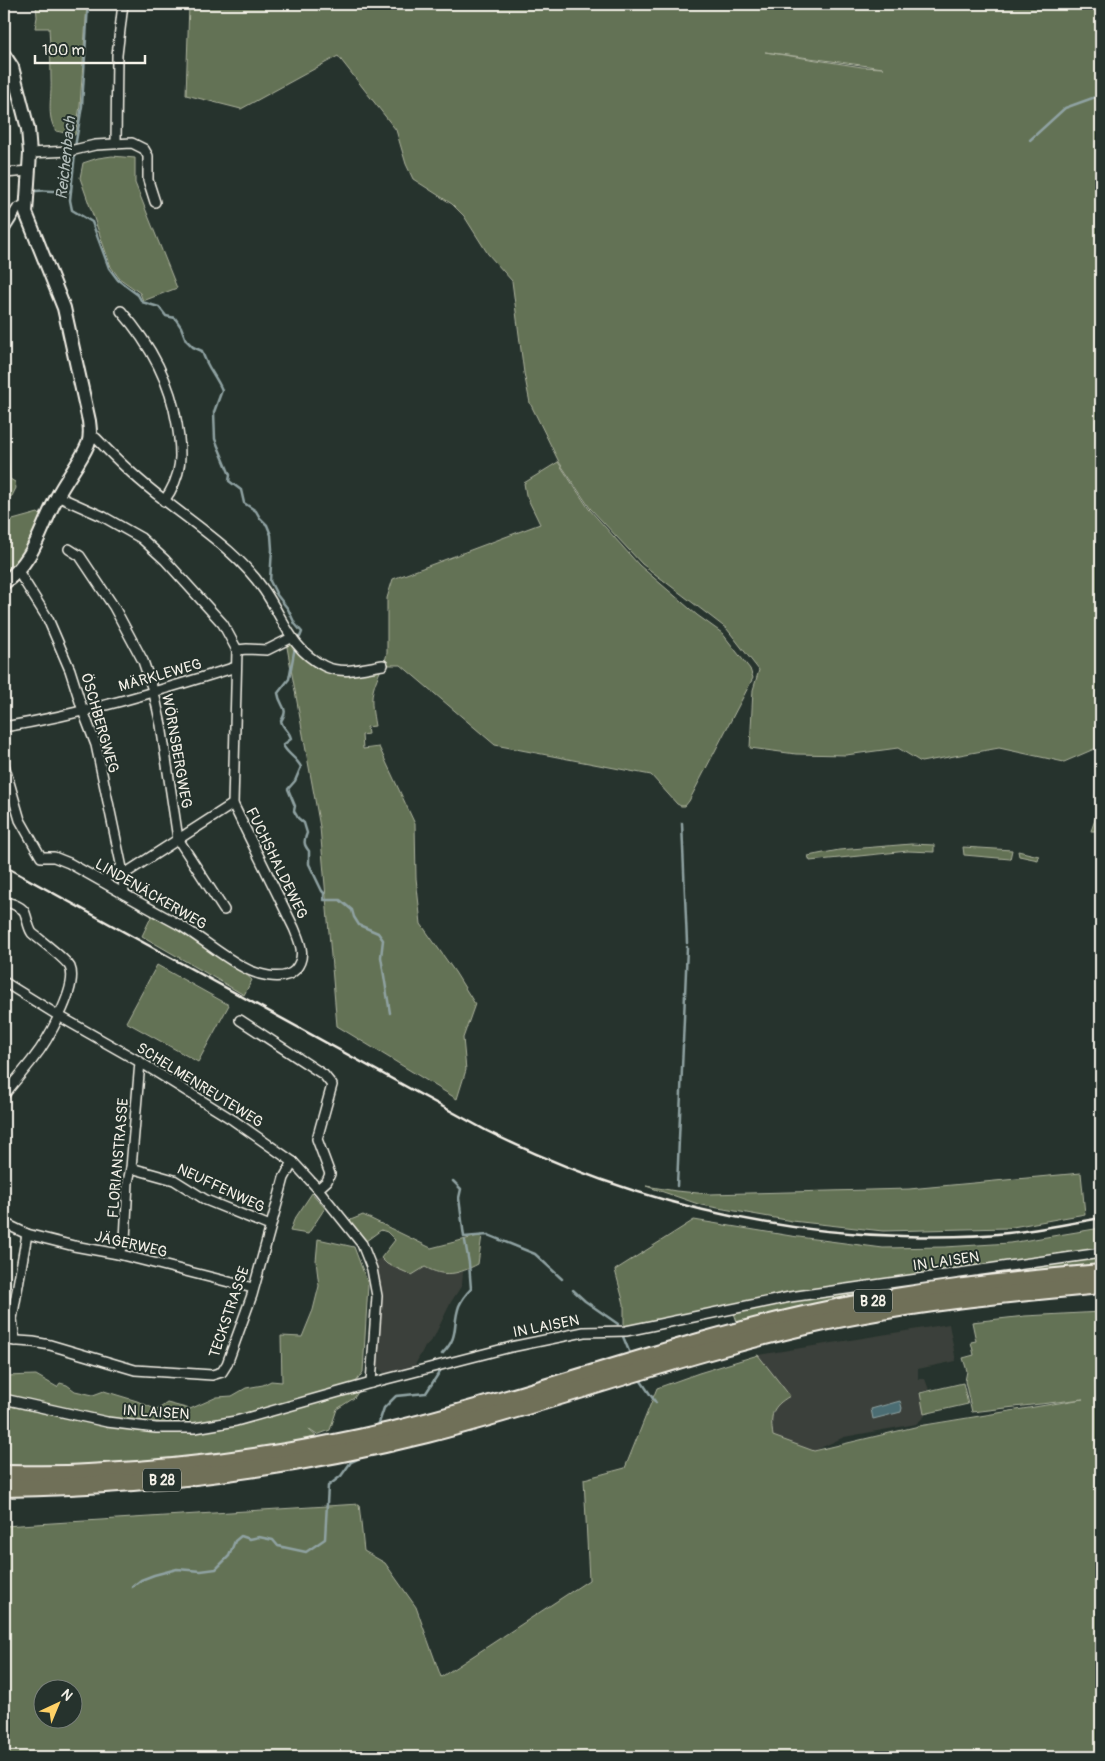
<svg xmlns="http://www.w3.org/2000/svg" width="1105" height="1761" font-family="Pangolin,sans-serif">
<rect width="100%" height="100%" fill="#26332d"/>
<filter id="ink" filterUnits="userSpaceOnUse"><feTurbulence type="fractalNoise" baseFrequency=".02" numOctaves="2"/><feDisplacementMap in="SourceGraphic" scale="10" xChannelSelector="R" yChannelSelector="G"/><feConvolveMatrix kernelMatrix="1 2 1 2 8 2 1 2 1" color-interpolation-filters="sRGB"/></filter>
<g filter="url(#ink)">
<!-- built -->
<g fill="#3b403a">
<polygon points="381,1258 387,1265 425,1267 437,1273 463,1272 462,1285 451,1302 434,1337 424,1348 415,1365 385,1374 374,1365 380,1296 372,1262"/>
<polygon points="949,1324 956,1361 918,1369 918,1379 925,1379 929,1390 919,1392 925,1416 916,1424 844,1437 814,1451 773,1436 771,1419 777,1404 790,1396 758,1355"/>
</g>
<!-- green -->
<g fill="#647254" stroke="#acb29e" fill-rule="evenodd">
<path d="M36,4h51l-7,102 -5,29 -19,-4c-10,-15 -4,-34 -5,-51 0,-17 -1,-35 -2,-52h-14l2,-11z"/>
<path d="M189,4h912v742l-37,16 -65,-14 -78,14 -23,-14 -52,7 -50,-1 -46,-6 3,-58 6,-20 -32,-41 -85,-65 -52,-56 -31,-46 -29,-59 -6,-30 -12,-92 -24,-27 -24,-38 -12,-12 -39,-25 -7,-15 -10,-34 -58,-74 -97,53 -55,-14zM765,52l118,16 -21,-1z"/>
<polygon points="112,156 135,158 135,183 177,288 143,301 140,293 119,278 111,267 80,178 83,163 98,158"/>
<polygon points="4,415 7,422 10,479 15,482 16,488 12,496 4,498"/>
<polygon points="558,462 589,509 639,565 697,615 722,633 750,669 753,678 689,801 685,806 681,806 677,804 651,775 495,745 401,665 384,665 387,653 387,598 393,579 540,524 526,495 524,483"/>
<polygon points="4,510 7,511 7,518 9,521 38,513 46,520 4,583"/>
<path d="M282,620c16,19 31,43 58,48 13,2 30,-2 43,-3 -13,28 -13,32 -8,61l-8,1 1,7 -6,1 1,14 16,-2 36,77 1,54 5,46 34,48 20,32 -12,34 3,32 -9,29 -120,-73 -17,-199z"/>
<polygon points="1101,784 1101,831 1091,831 1096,817"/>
<polygon points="911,844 934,845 934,852 908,851 810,861 808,856 839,850"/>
<polygon points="963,847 1012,850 1010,859 964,855"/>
<polygon points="1018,851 1039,856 1038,860 1019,856"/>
<polygon points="154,911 240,969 252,980 244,995 142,936"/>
<polygon points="157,965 229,1005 198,1062 126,1022"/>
<polygon points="1081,1173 1085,1214 1007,1228 883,1231 792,1221 701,1205 646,1186 676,1191 709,1194 909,1189"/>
<polygon points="312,1193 325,1208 308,1234 290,1231 294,1220"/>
<path d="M363,1215l68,33 51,-13 -4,29c-19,10 -33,14 -53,3l-13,8 -25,-11 -6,-6 14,-18 -8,-8 -6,-2 -19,14 -14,-23z"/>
<polygon points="694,1220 791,1236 883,1248 945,1247 1010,1243 1101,1228 1101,1250 790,1296 624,1326 624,1304 615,1270"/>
<polygon points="318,1239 354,1247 368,1284 363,1372 356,1382 233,1419 193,1424 157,1425 106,1419 4,1396 4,1376 36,1375 57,1387 60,1383 67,1385 75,1391 93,1395 104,1391 137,1401 157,1410 167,1403 190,1409 217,1397 232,1396 246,1388 263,1385 271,1381 282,1382 281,1336 302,1337 313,1310 319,1286 316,1261"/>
<polygon points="1101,1257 1101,1266 855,1297 737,1322 734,1313 791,1300"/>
<path d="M1101,1312v445h-1097v-231l355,-22 5,47 21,12 31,44 25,70 148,-97 -5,-101 41,-11 32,-80 42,-15 59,-18 32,41c-19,11 -20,19 -17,40l41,15 105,-25 164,-27 -111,13 -7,-31 2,-10 -4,-13 11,-3 -3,-13 5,-1 -4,-19 53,-6zM42,1688h30v30h-30z"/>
<polygon points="963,1383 968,1404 924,1414 920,1393"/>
<polygon points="359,1391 354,1398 337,1409 330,1430 317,1435 308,1429 318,1438 298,1443 174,1460 86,1467 4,1468 4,1405 106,1426 195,1430"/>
</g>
<!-- water -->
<polygon fill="#4c6d73" stroke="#8fa2a2" points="900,1401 902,1408 901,1412 873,1419 871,1409"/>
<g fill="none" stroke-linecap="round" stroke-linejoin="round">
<!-- stream -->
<g stroke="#8fa2a2" stroke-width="2.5">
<polyline points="1030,140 1065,108 1101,95"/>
<polyline points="75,147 82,106 88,4"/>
<path d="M75,153l-5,47 2,10 20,12 17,46 9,12 20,15 4,7 17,5 7,9 9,2 6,9 5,13 7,7 9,4c4,15 14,25 20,39l-8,22 1,27 15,36 -1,6 12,9 3,13 12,8 4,7 7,7 4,10 1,14 -2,32 7,14 11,14 7,15 7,8 -2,5"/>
<path d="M36,191c12,-2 23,2 35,0"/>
<polyline points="4,239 19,216"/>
<polyline points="4,423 5,482 4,489"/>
<path d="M295,647l-6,32 -11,14c2,15 12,14 3,28 2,8 9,10 10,18l-8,6c4,9 13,12 18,22l-6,14 -7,8 7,17 -1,5 4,7 6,5 3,10c-3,8 -4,11 2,18v13l13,27 2,2v7h16l12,10 2,7 5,8 19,8 5,7 -2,17 9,56"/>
<polyline points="682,823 687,943"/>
<polyline points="683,1042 687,947"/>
<polyline points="453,1181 461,1189 459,1198 464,1237 488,1235 535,1254 562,1279"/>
<polyline points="677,1186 683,1045"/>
<polyline points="573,1290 585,1301 618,1324"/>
<polyline points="622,1334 631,1356"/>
<path d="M442,1354c18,-18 10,-28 17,-48 3,-7 7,-12 12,-17l-2,-26 -4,-22"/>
<polyline points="639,1378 656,1403"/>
<polyline points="377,1429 384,1408 396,1396 426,1393 442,1368"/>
<polyline points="132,1587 141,1580 154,1575 177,1569 201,1571 216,1569 229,1556 235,1541 241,1536 250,1539 259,1537 273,1540 278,1546 306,1552 325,1539 328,1486 341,1476 351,1462 362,1457"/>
</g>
<defs>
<g id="street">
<polyline points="116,143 117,55 123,4"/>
<polyline points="30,153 70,151 95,145 132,143 144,149 148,156 148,180 155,202"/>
<polyline points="4,173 29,171"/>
<polyline points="4,230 17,209 26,204"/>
<path d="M121,311c29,33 49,69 56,113 5,30 6,51 -13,77"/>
<path d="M90,435l6,3c21,22 43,43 67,61 35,28 75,53 101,91 20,29 26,59 60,76 18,9 40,2 59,-1"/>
<polyline points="69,549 80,556 114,607 143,661 154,693 161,725 178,839 224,910"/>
<polyline points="18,571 48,619 70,670 83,711 96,745 123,873 124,894"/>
<polyline points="237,650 247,649 267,650 291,638"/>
<path d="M4,727c79,-13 155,-36 232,-60"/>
<path d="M4,765l16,55 21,37h13l15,6c36,20 72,41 109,61 22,13 41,30 63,42 13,8 42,17 54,4 12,-14 5,-27 -1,-42l-61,-124 4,-154 -14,-26 -58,-64 -24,-22 -39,-22 -45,-20"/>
<polyline points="123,873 129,871 233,804"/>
<polyline points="102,881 121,867"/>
<path d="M4,901c6,2 18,5 21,12 3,8 3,14 7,20 8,7 34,26 38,34 9,20 -24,76 -37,92 -9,12 -20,24 -29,36"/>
<polyline points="4,982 59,1016 140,1062 233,1120 293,1162 318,1189 362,1244 372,1269 377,1296 371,1383"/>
<polyline points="240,1020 324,1075 332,1085 317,1139 330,1174 327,1181 318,1189"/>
<polyline points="131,1168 174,1180 206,1200 270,1226"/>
<polyline points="4,1223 27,1234 74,1246 118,1254 253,1288"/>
<polyline points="118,1254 125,1240 128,1182 131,1168 140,1062"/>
<polyline points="4,1340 33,1342 50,1345 135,1370 212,1375 222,1372 227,1364 252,1295 284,1178 293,1162"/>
<polyline points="15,1341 12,1319 27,1234"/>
<polyline points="4,1399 107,1422 156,1428 195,1428 236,1421 371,1383 511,1347 584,1332 626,1331 790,1297 1101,1253"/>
</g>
<path id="secondary" d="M4,55l8,12 16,62 2,24 -4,60 38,95 25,113c1,8 2,15 -1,23 -8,19 -22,35 -31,53 -18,34 -21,61 -53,86"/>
<g id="highway">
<path d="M4,1474c28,0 56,1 84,-1 103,-5 206,-19 306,-43 143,-35 280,-87 423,-118 94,-21 189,-31 284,-39"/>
<path d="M4,1488c143,-2 284,-19 423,-54 129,-33 254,-80 384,-109 96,-22 193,-31 290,-40"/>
</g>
</defs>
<!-- street casing -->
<use href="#street" stroke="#f4f1e8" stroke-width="12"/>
<!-- secondary casing -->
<use href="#secondary" stroke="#f4f1e8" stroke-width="16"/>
<!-- highway casing -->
<use href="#highway" stroke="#f4f1e8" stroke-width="20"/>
<!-- street -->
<use href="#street" stroke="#26332d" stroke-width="9"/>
<!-- secondary -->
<use href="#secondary" stroke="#26332d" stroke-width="12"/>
<!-- highway -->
<use href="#highway" stroke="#706f59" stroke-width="16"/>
<!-- rail -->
<path stroke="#f4f1e8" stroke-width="2.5" d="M4,866l483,265c131,65 268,101 415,105 35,1 71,1 106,-3 31,-3 62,-10 93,-15"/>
</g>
</g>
<g text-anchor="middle" stroke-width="4" stroke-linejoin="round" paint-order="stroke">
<!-- shield labels -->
<g fill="#26332d" stroke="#b6b8b0" stroke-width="1">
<rect x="854" y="1289.5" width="38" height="23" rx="4"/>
<rect x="143" y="1468.5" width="38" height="23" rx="4"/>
</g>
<g font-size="14" font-weight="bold" fill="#f4f1e8">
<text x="873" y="1306">B 28</text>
<text x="162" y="1485">B 28</text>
</g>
<!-- street labels -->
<g font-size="15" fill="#f4f1e8" stroke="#26332d">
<text transform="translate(160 675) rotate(-16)" y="5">MÄRKLEWEG</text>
<text transform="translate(100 723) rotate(74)" y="5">ÖSCHBERGWEG</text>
<text transform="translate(177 751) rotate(80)" y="5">WÖRNSBERGWEG</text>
<text transform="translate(277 863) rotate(64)" y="5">FUCHSHALDEWEG</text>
<text transform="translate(151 894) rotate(30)" y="5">LINDENÄCKERWEG</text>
<text transform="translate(200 1085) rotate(32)" y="5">SCHELMENREUTEWEG</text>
<text transform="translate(118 1158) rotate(-85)" y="5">FLORIANSTRASSE</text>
<text transform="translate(221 1188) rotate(25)" y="5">NEUFFENWEG</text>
<text transform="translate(131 1244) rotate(13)" y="5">JÄGERWEG</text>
<text transform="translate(946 1261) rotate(-8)" y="5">IN LAISEN</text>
<text transform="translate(229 1312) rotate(-71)" y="5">TECKSTRASSE</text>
<text transform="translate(546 1326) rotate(-11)" y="5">IN LAISEN</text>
<text transform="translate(156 1412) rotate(4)" y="5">IN LAISEN</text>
</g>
<!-- water labels -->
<g font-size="16" font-style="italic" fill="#b1bcb9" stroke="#26332d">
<text transform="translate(65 158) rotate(-84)" y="6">Reichenbach</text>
</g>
</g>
<!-- margin -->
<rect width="1105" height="1761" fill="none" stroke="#26332d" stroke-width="20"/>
<rect x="10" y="10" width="1085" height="1741" fill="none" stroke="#f4f1e8" stroke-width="2" filter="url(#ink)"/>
<!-- north arrow -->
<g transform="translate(58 1704) rotate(44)"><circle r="24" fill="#26332d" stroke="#787f78"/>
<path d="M0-4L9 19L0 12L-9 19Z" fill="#ffd166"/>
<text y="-8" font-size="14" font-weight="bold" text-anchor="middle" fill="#f4f1e8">N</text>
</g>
<!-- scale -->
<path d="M35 55v8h110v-8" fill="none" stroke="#f4f1e8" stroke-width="2.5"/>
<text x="42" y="55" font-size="15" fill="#f4f1e8" stroke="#26332d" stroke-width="4" paint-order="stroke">100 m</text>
</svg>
